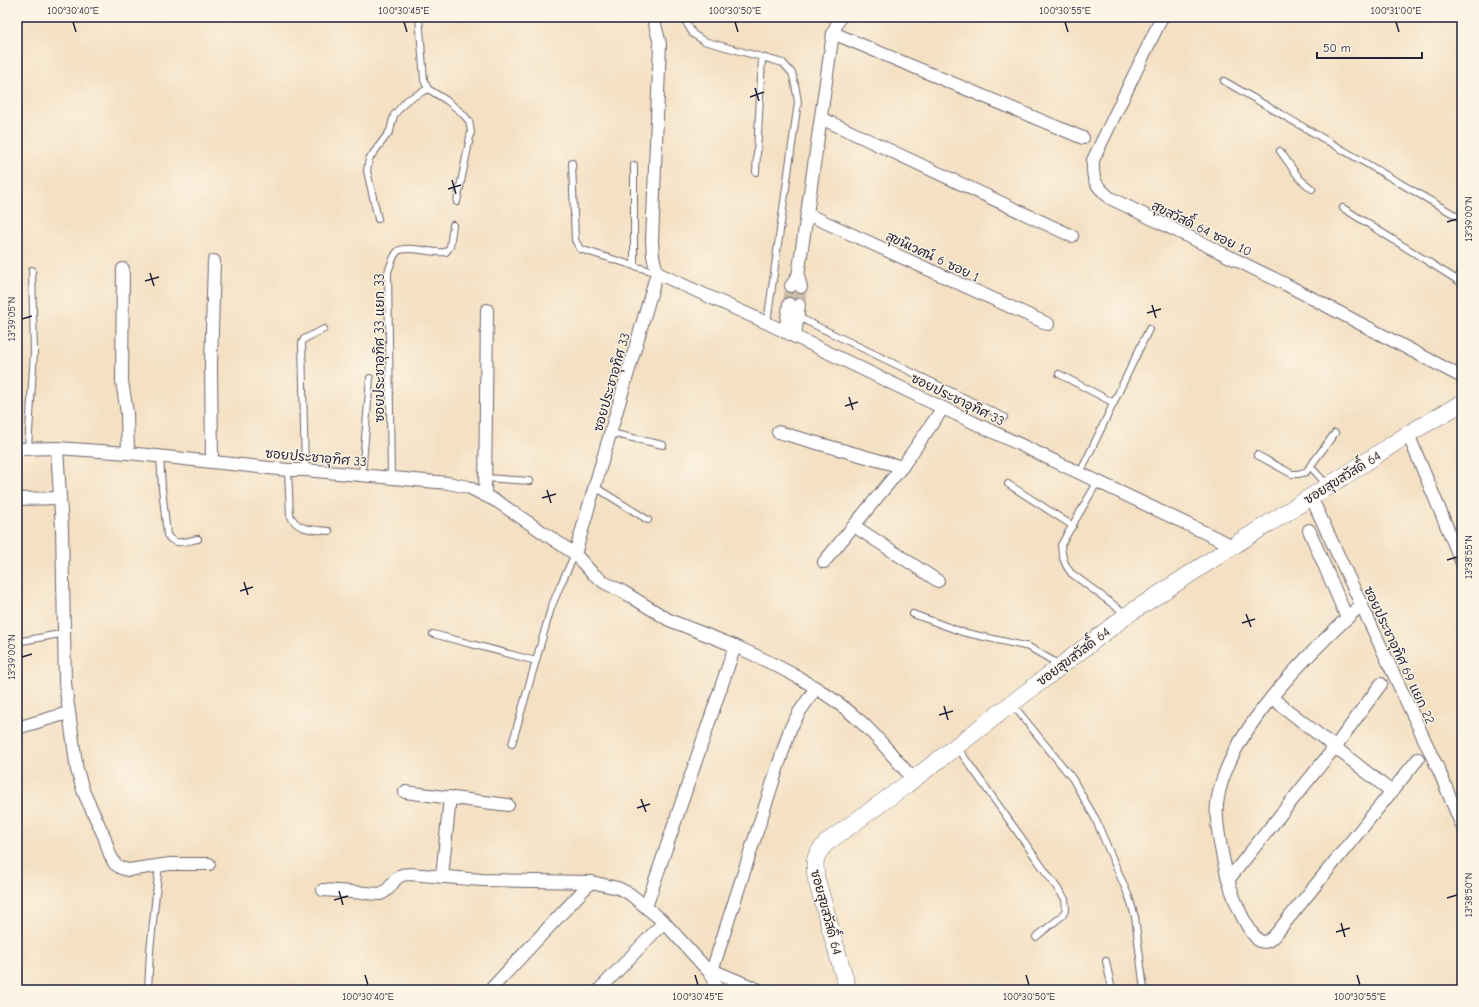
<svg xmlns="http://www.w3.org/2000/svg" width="1479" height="1007" font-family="'Comic Neue','Playpen Sans Thai',sans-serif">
<rect width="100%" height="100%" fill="#fcf5e5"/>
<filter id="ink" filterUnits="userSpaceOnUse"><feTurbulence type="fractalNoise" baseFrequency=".025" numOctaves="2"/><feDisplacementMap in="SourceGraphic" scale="8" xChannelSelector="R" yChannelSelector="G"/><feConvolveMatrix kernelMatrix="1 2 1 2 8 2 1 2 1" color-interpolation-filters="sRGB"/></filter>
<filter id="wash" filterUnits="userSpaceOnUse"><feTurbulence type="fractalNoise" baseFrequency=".012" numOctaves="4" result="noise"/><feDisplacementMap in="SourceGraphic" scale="16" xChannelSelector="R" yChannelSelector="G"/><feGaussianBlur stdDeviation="0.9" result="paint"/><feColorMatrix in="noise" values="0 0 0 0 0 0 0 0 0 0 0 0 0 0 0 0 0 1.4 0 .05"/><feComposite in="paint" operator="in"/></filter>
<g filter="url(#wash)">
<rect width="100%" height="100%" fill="#f4e0c3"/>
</g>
<g filter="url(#ink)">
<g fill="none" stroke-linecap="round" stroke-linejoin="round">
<!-- street-tunnel -->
<g stroke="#cabaa8" stroke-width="12" stroke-dasharray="12 6" stroke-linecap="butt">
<polyline points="789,304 791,286"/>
<polyline points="799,305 801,287"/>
</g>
<defs>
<g id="lane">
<polyline points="419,17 424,80 428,89 446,100 461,112 469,121 471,132 457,202"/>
<polyline points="683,17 693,34 704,41 783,63 792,73 795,84 798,102 767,323"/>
<polyline points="1224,81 1462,219"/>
<polyline points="17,86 17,167"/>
<polyline points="1280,151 1300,179 1312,189"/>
<polyline points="572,163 575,240 580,249 657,273"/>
<polyline points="634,165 634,266"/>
<polyline points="756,172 762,58"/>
<polyline points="1343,208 1462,283"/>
<polyline points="378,219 367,171 369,159 390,131 394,115 407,100 428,89"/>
<polyline points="1457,280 1462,271"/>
<polyline points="796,316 1004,417"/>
<polyline points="1059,374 1114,403"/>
<polyline points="611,433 663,445"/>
<polyline points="28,448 34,352 32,270"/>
<polyline points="1257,455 1292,474 1298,474 1306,472 1335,433"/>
<path d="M160,456l2,32 5,47c8,12 19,6 31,4"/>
<polyline points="1310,466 1328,486"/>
<path d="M288,470l2,45c7,16 23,14 39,16"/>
<polyline points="305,470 302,343 304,339 324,329"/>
<polyline points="1080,473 1149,329"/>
<polyline points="362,475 370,378"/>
<path d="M391,478l-3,-206c2,-6 5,-15 9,-20 7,-8 38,2 49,0l4,-5 3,-22"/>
<polyline points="485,478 530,481"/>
<path d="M1098,481l-37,64c1,12 3,19 10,28l55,41"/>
<polyline points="1008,484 1073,526"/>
<polyline points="595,487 648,520"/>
<polyline points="913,614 962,632 1029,647 1060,665"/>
<polyline points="433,634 536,661"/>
<polyline points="17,642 65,633"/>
<polyline points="1013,705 1072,778 1095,818 1129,897 1135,917 1144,990"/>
<polyline points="512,744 551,608 560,586 575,554"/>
<polyline points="957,747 1065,899 1066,909 1062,916 1036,937"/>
<polyline points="1106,961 1112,990"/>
<polyline points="148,990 150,951 159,865"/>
</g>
<g id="street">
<polyline points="653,17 660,44 652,241 653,256 657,273"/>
<path d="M1162,17l-69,143c-1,21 2,25 17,38l175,86 177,93"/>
<polyline points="833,33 1083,138"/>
<polyline points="821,118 1072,236"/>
<polyline points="807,214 1048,324"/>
<polyline points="123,269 122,381 127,413 128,453"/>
<polyline points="798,276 833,33 840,17"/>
<polyline points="791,286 798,276 801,287"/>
<polyline points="785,332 789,304"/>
<polyline points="795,337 799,305"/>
<polyline points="778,432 902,467"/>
<polyline points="1408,434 1462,563"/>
<polyline points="57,448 62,529 65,683 77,770 84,793 104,836 110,855 115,864 121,868 128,870 170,864 209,864"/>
<polyline points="17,449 57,448 128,453 288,470 305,470 448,483 468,487 498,502 575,554 592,573 605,583 622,591 669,620 735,646"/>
<polyline points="212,462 211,365 214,261"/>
<polyline points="485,495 487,310"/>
<polyline points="1311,497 1440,773 1462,826"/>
<polyline points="17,499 60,498"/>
<polyline points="854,526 938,581"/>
<polyline points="1309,530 1347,618"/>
<polyline points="575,554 657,273 767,323 943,408 1233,546"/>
<polyline points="824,562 902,467 943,408"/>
<path d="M1362,604c-51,47 -137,129 -145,200 -2,18 4,45 8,63 5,23 17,57 34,74 8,2 10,0 16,-6l143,-176"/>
<polyline points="1272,698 1392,792"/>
<polyline points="17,728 68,713"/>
<polyline points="405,792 508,805"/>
<polyline points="442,877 450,797"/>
<polyline points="1228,880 1335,747 1381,684"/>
<path d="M323,890l57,4c12,-4 11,-13 20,-18 2,-2 7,-1 10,-2l72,6 109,2 27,6 12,6 34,28 47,52c3,6 6,9 2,16"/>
<path d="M646,907l89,-261c44,20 89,42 125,75 19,17 36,39 53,58"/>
<polyline points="712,970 759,990"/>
<polyline points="711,974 790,729 800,711 816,688"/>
<polyline points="490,990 591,882"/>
<polyline points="599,990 664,922"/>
</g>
<path id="secondary" d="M848,990l-32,-112c-2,-19 -2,-21 10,-35l80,-58 221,-170 106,-69 119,-75 56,-37 54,-31"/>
</defs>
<!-- lane casing -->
<use href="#lane" stroke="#6c646b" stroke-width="8"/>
<!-- street casing -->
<use href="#street" stroke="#6c646b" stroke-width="14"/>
<!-- secondary casing -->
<use href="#secondary" stroke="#6c646b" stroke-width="18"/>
<!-- path -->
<polyline stroke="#6c646b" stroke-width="2.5" stroke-dasharray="3 3" stroke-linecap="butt" points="825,990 831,987"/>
<!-- lane -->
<use href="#lane" stroke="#fff" stroke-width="6"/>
<!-- street -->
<use href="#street" stroke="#fff" stroke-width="12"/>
<!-- secondary -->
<use href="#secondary" stroke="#fff" stroke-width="17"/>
</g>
</g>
<!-- ticks -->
<path fill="none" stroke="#22223b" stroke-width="1.5" d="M73,22l3,10M404,22l3,10M735,22l3,10M1065,22l3,10M1396,22l3,10M755,88l4,13M750,97l14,-5M452,180l4,14M448,189l13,-4M1447,222l10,-3M150,273l4,13M145,281l14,-4M1152,305l4,13M1147,313l14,-4M22,319l10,-3M849,397l4,13M845,406l13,-4M547,490l4,13M542,498l14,-4M1447,560l10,-3M244,582l4,13M240,591l13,-4M1246,614l5,13M1242,623l13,-4M22,657l10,-3M944,706l4,14M939,715l14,-4M641,799l5,13M637,808l13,-4M339,891l4,14M1447,898l10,-3M334,900l14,-4M1341,923l4,14M1336,932l14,-4M365,975l3,10M695,975l3,10M1026,975l3,10M1357,975l3,10"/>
<g text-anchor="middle" stroke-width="3" stroke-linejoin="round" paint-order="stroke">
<!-- street labels -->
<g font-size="13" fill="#22223b" stroke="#fcf5e5">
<text transform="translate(1202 228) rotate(26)" y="5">สุขสวัสดิ์ 64 ซอย 10</text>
<text transform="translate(933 256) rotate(25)" y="5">สุขนิเวศน์ 6 ซอย 1</text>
<text transform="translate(379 348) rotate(-90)" y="5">ซอยประชาอุทิศ 33 แยก 33</text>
<text transform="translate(611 382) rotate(-74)" y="5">ซอยประชาอุทิศ 33</text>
<text transform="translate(958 399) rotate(26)" y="5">ซอยประชาอุทิศ 33</text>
<text transform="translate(316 457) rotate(5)" y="5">ซอยประชาอุทิศ 33</text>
<text transform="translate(1342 477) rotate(-32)" y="5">ซอยสุขสวัสดิ์ 64</text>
<text transform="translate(1400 655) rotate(65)" y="5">ซอยประชาอุทิศ 69 แยก 22</text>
<text transform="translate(1073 656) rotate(-37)" y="5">ซอยสุขสวัสดิ์ 64</text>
<text transform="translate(827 912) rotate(75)" y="5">ซอยสุขสวัสดิ์ 64</text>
</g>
</g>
<!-- margin -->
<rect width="1479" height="1007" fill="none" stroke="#fcf5e5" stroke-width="44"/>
<!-- scale -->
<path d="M1317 52v6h105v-6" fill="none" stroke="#22223b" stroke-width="2"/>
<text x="1323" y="52" font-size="12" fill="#22223b" stroke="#fcf5e5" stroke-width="3" paint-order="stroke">50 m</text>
<rect x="22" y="22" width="1435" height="963" fill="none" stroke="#22223b" stroke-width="1.5"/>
<g font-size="10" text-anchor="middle" fill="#22223b">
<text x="73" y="14">100°30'40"E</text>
<text x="404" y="14">100°30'45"E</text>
<text x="735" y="14">100°30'50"E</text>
<text x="1065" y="14">100°30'55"E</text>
<text x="1396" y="14">100°31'00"E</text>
<text transform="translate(1468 219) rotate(-90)" y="4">13°39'00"N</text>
<text transform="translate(11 319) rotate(-90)" y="4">13°39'05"N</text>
<text transform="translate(1468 557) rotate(-90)" y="4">13°38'55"N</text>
<text transform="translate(11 657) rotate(-90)" y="4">13°39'00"N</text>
<text transform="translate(1468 895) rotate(-90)" y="4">13°38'50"N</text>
<text x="368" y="1000">100°30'40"E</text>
<text x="698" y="1000">100°30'45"E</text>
<text x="1029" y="1000">100°30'50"E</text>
<text x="1360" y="1000">100°30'55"E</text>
</g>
</svg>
